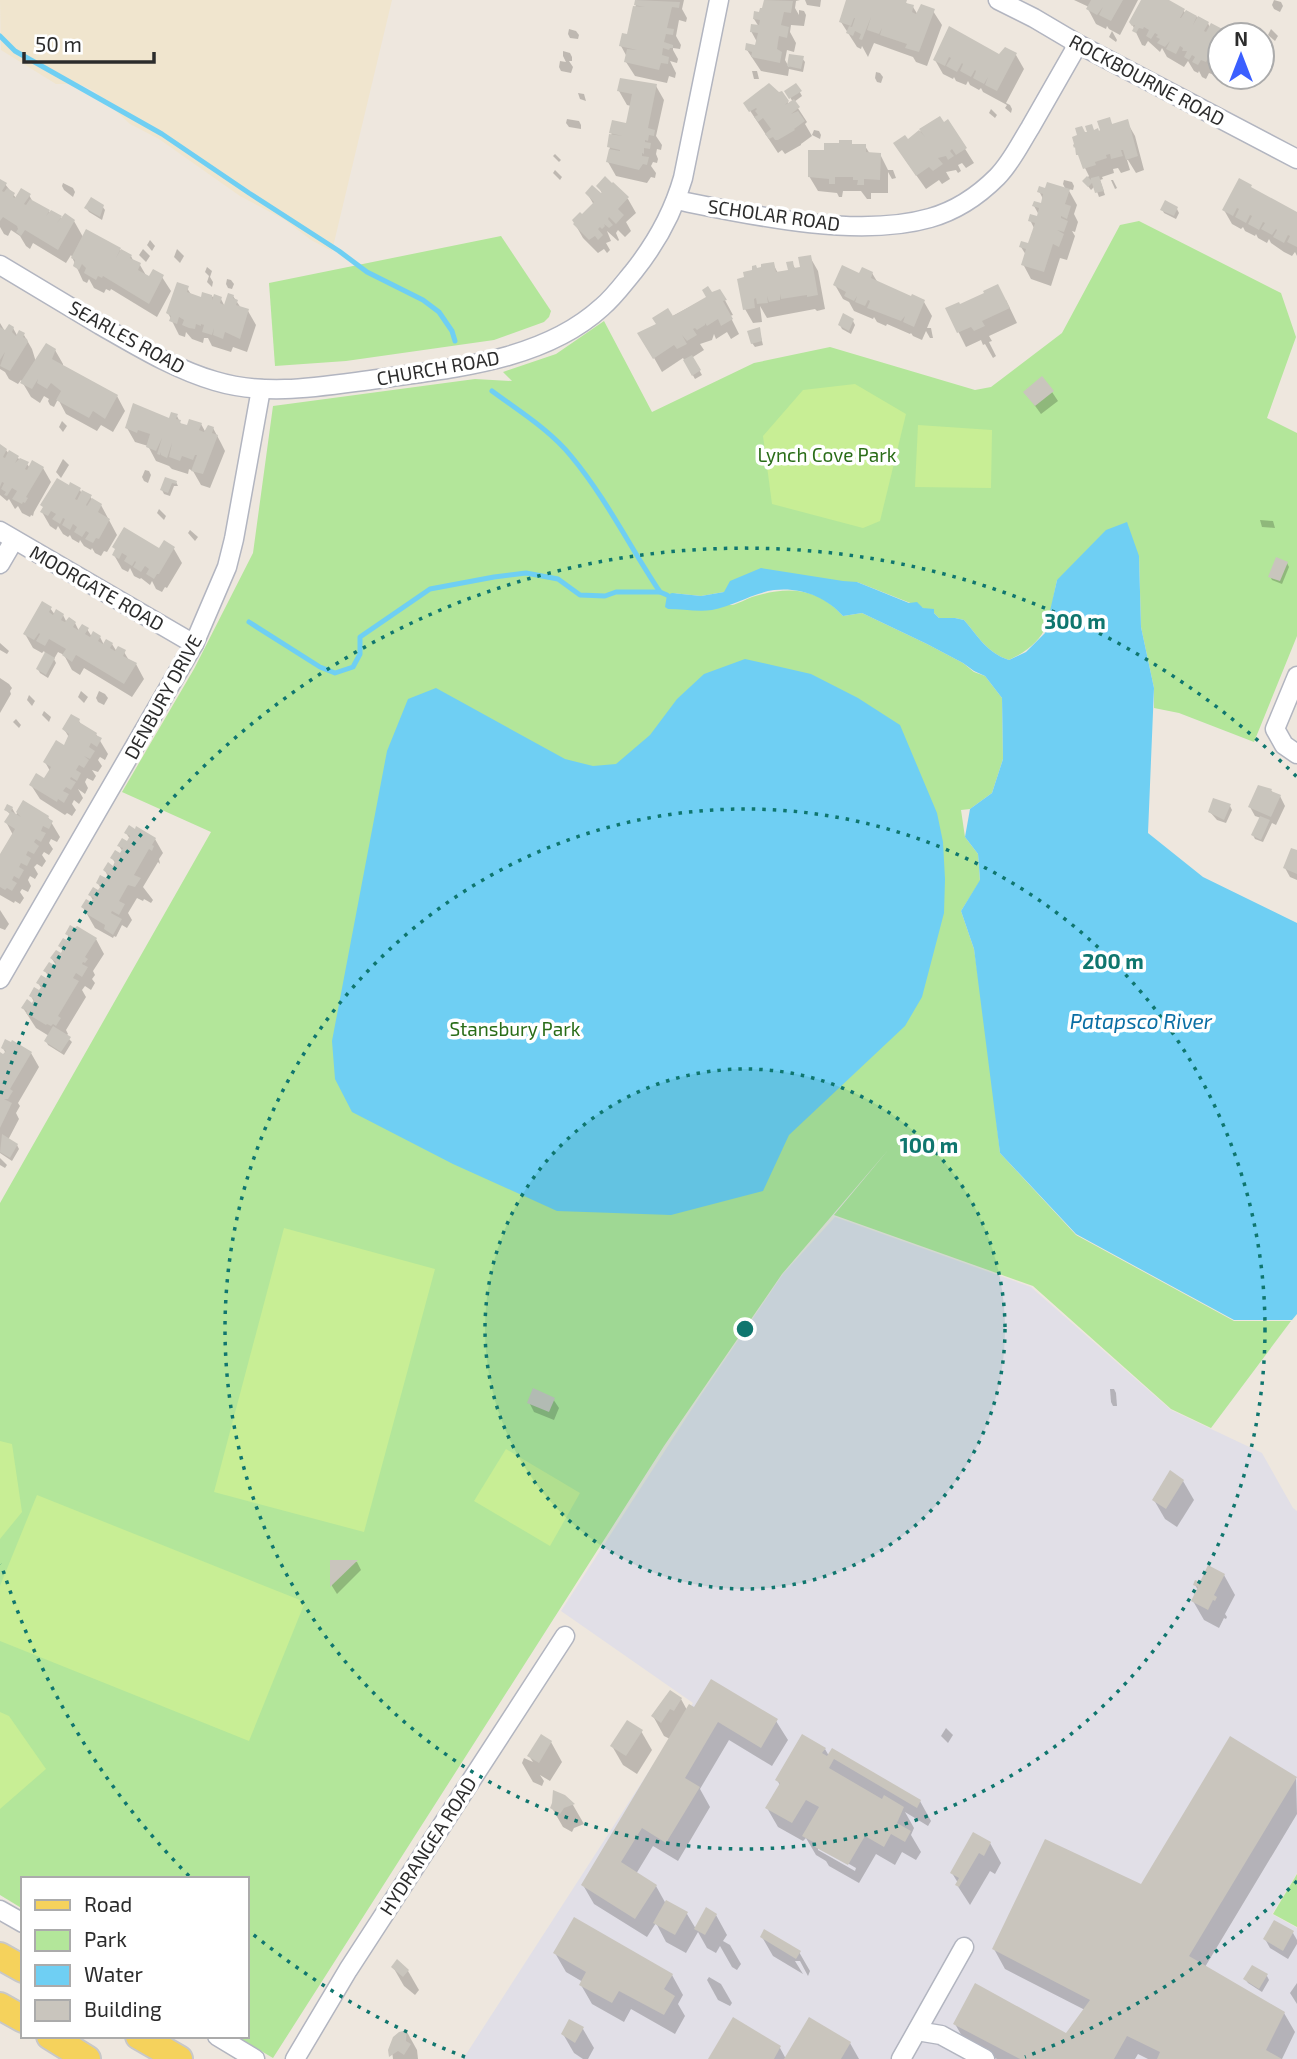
<svg xmlns="http://www.w3.org/2000/svg" width="1297" height="2059" font-family="'Exo 2',sans-serif">
<rect width="100%" height="100%" fill="#eee7de"/>
<!-- industrial -->
<polygon fill="#e1dfe7" points="835,1217 1031,1287 1171,1410 1262,1453 1293,1508 1297,1511 1297,1873 1272,1914 1297,1928 1297,2059 463,2059 693,1703 561,1611 701,1395 783,1274"/>
<!-- education -->
<polygon fill="#f0e5ce" points="0,0 392,0 332,251 311,240 285,220 240,196 159,139 130,124 94,91 79,84 56,84 1,50"/>
<!-- green -->
<g fill="#b3e69a">
<path d="M1139,221l142,72 15,44 -29,81 30,15v203l-43,106 -75,-29 -25,-5v-20l-13,-61 -2,-71 -82,24c-9,40 -6,60 -48,80 -22,-7 -31,-24 -45,-40l-9,-2h-16l-5,-5 -11,-5 -66,-26 -133,10 -23,4 -29,-3c13,3 50,13 60,12 6,-1 14,-6 20,-8 36,-11 65,-10 91,19l19,-3 65,31 36,19 11,9 11,4 17,22 1,61 -11,34 -22,16 -9,1 4,27 13,17 2,27 -19,30 13,38 13,86 13,118 76,82 158,86h57l-80,107 -40,-19 -138,-123 -199,-71 55,-66 -107,125 -118,172 -391,612 -37,-22h11v-157h-224v30l-23,-14v-692l211,-371 -89,-40 72,-123 59,-116 20,-147 202,-27 37,2 -9,-9 53,-18 48,-33 48,91 102,-49 76,-16 145,43 16,-3 71,-54 58,-108z"/>
<polygon points="501,236 551,311 549,317 544,322 494,340 346,361 275,366 269,283"/>
<polygon points="1297,1874 1297,1927 1273,1914"/>
</g>
<!-- pitch -->
<g fill="#c8ee95">
<polygon points="855,384 906,414 880,521 863,528 772,504 763,436 803,390"/>
<polygon points="918,425 992,430 991,488 915,487"/>
<polygon points="284,1228 435,1269 364,1532 214,1492"/>
<polygon points="0,1441 12,1444 22,1512 0,1539"/>
<polygon points="506,1449 580,1493 550,1546 474,1501"/>
<polygon points="37,1495 305,1602 249,1741 0,1641 0,1586"/>
<polygon points="0,1712 9,1716 46,1769 0,1809"/>
</g>
<!-- water -->
<g fill="#6fcff3">
<path d="M1127,522l12,34 2,71 13,61 -6,145 55,44 94,46v391l-5,6h-58l-158,-86 -76,-81 -26,-204 -13,-38 19,-31 -2,-26 -13,-17 5,-28 22,-16 11,-34 -1,-61 -17,-22 -11,-5 -11,-8 -36,-19 -65,-31 -19,3c-17,-19 -42,-29 -69,-26 -21,3 -41,16 -62,20 -14,2 -30,-1 -44,-1l-3,-2 2,-12 5,-2 29,3 23,-4 6,-11 31,-13 82,13 14,1 52,21 8,-1 6,6 11,1v4l5,5h16l9,2c14,16 23,33 45,40l17,-8 19,-19 12,-53 49,-50z"/>
<polygon points="745,659 811,674 858,698 900,725 937,813 943,842 945,879 944,913 922,997 905,1026 789,1135 763,1191 671,1215 557,1211 453,1164 352,1112 335,1079 332,1041 387,751 408,699 436,688 565,759 593,766 616,764 650,735 677,699 704,674"/>
</g>
<!-- shadow -->
<g fill="#0003" fill-rule="evenodd">
<polygon points="637,0 684,0 682,9 687,18 686,22 679,20 676,36 681,45 680,49 673,48 673,50 678,59 677,63 670,61 676,73 675,78 669,76 667,83 635,76 626,62 627,57 621,46 629,36"/>
<polygon points="765,0 800,0 796,1 795,8 799,15 799,10 804,11 806,15 804,26 791,25 790,32 796,43 794,52 787,50 785,60 789,67 791,56 802,58 805,62 803,72 789,69 788,76 761,71 747,50 756,47 757,42 751,31 759,27 754,19 764,10"/>
<polygon points="805,0 821,0 820,7 807,5"/>
<polygon points="848,0 904,0 908,5 913,7 918,15 933,11 942,25 927,66 916,62 913,57 874,43 868,57 862,46 861,49 857,47 841,22"/>
<polygon points="1074,0 1138,0 1120,35 1109,29 1107,26 1106,29 1096,24 1088,9 1089,7"/>
<polygon points="1143,0 1165,0 1183,10 1186,14 1187,12 1208,23 1210,28 1226,34 1227,35 1220,35 1220,65 1214,75 1209,73 1206,79 1202,77 1199,71 1198,73 1194,71 1188,61 1184,67 1167,57 1162,48 1160,52 1148,41 1145,46 1142,45 1131,22"/>
<polygon points="1274,0 1281,2 1283,6 1280,12 1274,9 1272,5"/>
<polygon points="569,29 576,31 579,35 578,39 570,38 568,34"/>
<polygon points="950,29 1000,56 1016,55 1024,69 1006,103 1010,105 1012,109 1011,113 1005,108 1007,105 983,92 981,88 979,90 970,85 968,81 966,85 956,81 954,77 953,79 943,74 935,60"/>
<polygon points="1271,29 1278,36 1275,41 1268,35"/>
<polygon points="1112,31 1117,40 1116,42 1109,37"/>
<polygon points="563,51 570,53 572,57 572,61 569,61 573,67 571,73 561,71 559,67 560,61 566,62 563,56"/>
<polygon points="752,71 757,71 759,79 754,79"/>
<polygon points="876,72 880,73 883,77 881,83 877,82 875,78"/>
<polygon points="796,85 802,96 794,102 807,122 805,124 812,136 801,144 801,145 785,154 782,150 778,153 745,103 781,93 789,104 793,102 786,91"/>
<polygon points="656,86 664,100 656,136 662,145 661,150 657,149 656,154 658,159 657,163 653,162 651,166 656,173 655,178 651,177 647,183 616,176 608,162 613,122 627,125 631,106 627,105 619,91"/>
<polygon points="578,93 584,94 586,101 580,99"/>
<polygon points="991,109 997,115 995,118 989,113"/>
<polygon points="939,118 944,125 948,122 974,163 966,168 962,163 958,165 961,171 958,173 956,170 946,172 950,179 942,184 939,180 926,189 904,158 907,141"/>
<polygon points="567,119 579,121 581,125 581,129 569,127 566,123"/>
<polygon points="1109,119 1113,126 1127,122 1135,136 1144,170 1136,173 1128,160 1127,160 1130,170 1121,173 1118,168 1113,169 1114,173 1102,177 1103,179 1100,180 1105,195 1099,197 1095,186 1091,190 1084,181 1089,176 1085,168 1085,134 1094,131 1099,133"/>
<polygon points="814,130 819,131 821,135 820,139 812,135"/>
<polygon points="853,145 865,146 870,154 880,154 888,170 893,170 896,178 892,179 888,172 888,193 871,193 871,199 867,199 861,191 843,191 842,197 839,197 837,193 818,191 809,176 826,152"/>
<polygon points="555,154 561,160 559,162 553,156"/>
<polygon points="555,170 562,177 560,180 553,173"/>
<polygon points="1064,180 1072,182 1074,186 1073,190 1068,189 1077,205 1074,214 1078,222 1075,232 1072,231 1075,236 1067,260 1060,258 1051,286 1031,279 1023,264 1026,255 1021,247 1029,246 1034,228 1030,220 1038,218 1039,215 1034,206 1042,205 1043,199 1039,191 1066,190 1063,184"/>
<polygon points="1111,180 1113,180 1117,188 1115,189"/>
<polygon points="0,181 5,184 16,198 29,195 34,204 60,217 62,220 74,221 83,237 86,232 131,256 134,262 140,265 147,277 162,277 171,291 157,317 111,289 110,291 106,289 104,293 94,288 89,279 87,283 83,281 71,255 66,263 33,243 30,249 26,246 20,236 11,230 8,236 4,234 0,227"/>
<polygon points="63,183 73,188 75,192 73,197 64,190 62,186"/>
<polygon points="598,186 628,199 636,213 626,222 631,231 625,237 618,230 616,233 619,240 618,241 607,231 611,241 606,243 610,250 607,253 604,249 598,253 583,238 575,224 594,205 587,193 605,198"/>
<polygon points="1252,190 1297,214 1297,256 1295,252 1292,256 1284,252 1271,243 1269,239 1267,243 1258,238 1256,234 1255,236 1245,231 1243,227 1241,229 1232,224 1224,210"/>
<polygon points="102,206 105,210 102,220 89,212 86,208"/>
<polygon points="1162,209 1177,209 1179,213 1176,219 1164,213"/>
<polygon points="150,240 155,246 152,251 147,245"/>
<polygon points="143,249 150,256 146,262 139,255"/>
<polygon points="177,249 184,256 180,263 174,257"/>
<polygon points="810,257 818,271 825,309 817,311 815,309 767,318 760,306 762,322 753,323 745,309 757,270 773,264 778,273 790,271 792,263 796,270 802,269"/>
<polygon points="207,267 212,271 210,277 213,282 212,287 207,282 209,276 205,272"/>
<polygon points="872,273 878,283 924,302 932,316 927,328 931,328 933,338 930,338 926,331 922,340 913,336 911,333 910,334 887,324 886,326 877,322 874,317 873,319 854,311 849,302 843,299 835,285 860,275"/>
<polygon points="227,279 231,280 234,284 232,289 228,288 226,284"/>
<polygon points="187,288 192,296 202,299 203,294 221,299 225,307 233,296 241,308 248,311 256,325 247,352 233,347 231,352 212,346 208,338 204,338 203,343 192,339 186,332 185,337 179,335 168,313"/>
<polygon points="720,291 733,315 730,316 739,334 731,339 727,332 716,339 714,334 712,340 700,344 704,350 693,357 693,359 702,375 695,379 683,358 662,372 640,333"/>
<polygon points="1006,300 1017,323 989,336 992,341 989,342 996,356 993,358 985,344 983,345 981,340 966,347 947,309"/>
<polygon points="853,321 855,325 851,334 842,329 840,325"/>
<polygon points="0,323 6,333 13,328 18,337 24,335 32,349 36,362 55,350 63,364 63,366 117,396 125,411 113,432 101,425 97,431 66,414 58,399 54,407 50,405 48,401 49,399 44,396 40,403 31,397 21,380 18,384 9,379 5,372 0,369"/>
<polygon points="759,329 763,345 755,347 752,343"/>
<polygon points="1025,392 1052,392 1058,401 1041,414"/>
<polygon points="177,416 182,426 201,424 206,433 213,428 221,443 225,451 210,488 201,485 193,471 189,469 188,474 172,469 169,466 156,461 148,446 135,442 127,428 170,421"/>
<polygon points="62,421 67,426 63,432 59,427"/>
<polygon points="0,446 6,450 9,454 10,453 27,464 30,468 43,468 51,482 34,512 33,516 31,515 30,517 22,513 18,506 15,509 9,499 7,501 0,495"/>
<polygon points="63,459 69,465 61,478 56,472"/>
<polygon points="145,470 149,471 151,475 148,483 144,481 142,477"/>
<polygon points="166,479 176,482 178,486 174,486 170,496 164,494 162,490"/>
<polygon points="80,490 82,494 90,496 93,501 101,505 117,535 107,552 104,551 101,556 95,553 92,548 91,550 84,546 80,540 79,543 72,539 70,535 68,537 63,534 58,526 56,530 50,526 42,512"/>
<polygon points="159,509 166,516 164,520 157,513"/>
<polygon points="1260,520 1273,521 1275,528 1262,527"/>
<polygon points="190,530 198,537 195,541 188,533"/>
<polygon points="165,543 174,549 182,563 167,588 165,587 162,592 156,589 152,581 150,585 141,578 140,579 134,576 130,568 128,572 122,569 114,555 116,551 160,551"/>
<polygon points="1287,563 1289,567 1282,584 1272,580 1270,576"/>
<polygon points="50,608 55,615 63,615 67,623 75,623 79,631 87,629 92,637 100,637 104,645 107,641 112,644 117,652 124,652 130,662 136,664 144,679 132,697 84,668 80,675 72,670 64,655 58,652 54,659 56,663 48,678 40,673 38,669 46,655 44,651 42,653 33,648 25,634"/>
<polygon points="0,643 9,651 7,654 0,650"/>
<polygon points="0,678 9,684 12,688 10,691 11,694 0,713"/>
<polygon points="81,691 88,697 84,703 78,697"/>
<polygon points="99,691 105,694 108,698 104,705 98,702 96,698"/>
<polygon points="29,695 35,701 32,706 27,700"/>
<polygon points="44,711 51,717 49,722 42,715"/>
<polygon points="16,719 21,725 19,728 13,722"/>
<polygon points="79,721 82,726 96,734 108,754 105,760 100,757 98,760 102,766 98,772 92,770 96,776 93,781 87,778 85,782 88,788 85,794 78,789 83,798 79,804 74,800 72,804 76,810 72,816 67,813 65,815 40,799 31,785 45,781 50,771 45,762 64,747 70,739 64,729"/>
<polygon points="1271,790 1273,793 1280,796 1285,806 1276,825 1272,823 1263,842 1255,839 1253,835 1261,818 1255,816 1250,807"/>
<polygon points="23,802 48,817 60,837 57,842 51,839 49,843 53,849 49,855 44,852 42,855 46,861 42,867 37,864 34,867 38,874 35,879 30,876 28,880 31,886 28,892 22,889 20,892 24,898 20,904 15,901 14,903 0,895 0,856 13,835 6,822 11,815 6,810 12,808 16,815"/>
<polygon points="1230,806 1232,810 1226,823 1217,820 1210,812"/>
<polygon points="126,833 155,839 163,853 159,859 160,864 158,862 143,887 153,900 151,903 144,899 143,901 137,898 128,913 132,920 127,928 122,925 116,937 114,936 113,938 95,928 83,907 92,905 94,902 90,895 99,892 101,889 98,883 106,880 108,877 105,870 113,868 116,864 112,858 121,856 123,852 119,846 128,843 130,839"/>
<polygon points="1297,852 1297,880 1290,877 1285,868"/>
<polygon points="0,910 9,924 5,930 0,928"/>
<polygon points="67,934 96,939 104,954 93,971 95,975 92,979 95,983 91,990 85,986 82,990 86,997 66,1030 68,1034 66,1036 72,1042 64,1055 48,1045 46,1041 49,1036 36,1028 23,1008 33,1005 34,1002 31,996 40,993 42,989 38,983 47,980 49,977 45,971 54,968 56,965 52,959 62,956 63,952 60,946 69,943 71,940"/>
<polygon points="3,1048 31,1053 39,1067 18,1103 20,1106 16,1113 19,1119 8,1140 17,1145 19,1149 12,1161 0,1153 0,1054 4,1057 6,1054"/>
<polygon points="0,1158 7,1165 5,1168 0,1165"/>
<polygon points="1110,1389 1114,1389 1116,1393 1117,1406 1113,1406 1111,1402"/>
<polygon points="553,1399 559,1408 554,1420 534,1412 529,1402"/>
<polygon points="1183,1481 1194,1500 1177,1527 1165,1519 1154,1500"/>
<polygon points="332,1562 357,1562 361,1570 337,1594 332,1586"/>
<polygon points="1224,1575 1235,1595 1225,1614 1227,1617 1226,1619 1224,1618 1219,1628 1204,1620 1193,1601 1198,1590 1195,1585"/>
<polygon points="681,1699 687,1710 776,1721 788,1740 772,1766 729,1740 700,1789 710,1807 678,1861 653,1846 636,1874 656,1886 666,1904 687,1914 696,1929 716,1915 727,1935 723,1941 730,1945 741,1964 737,1970 732,1967 720,1946 716,1953 707,1948 698,1932 686,1953 666,1942 656,1923 647,1937 594,1904 583,1885 670,1739 664,1736 653,1716"/>
<polygon points="946,1728 953,1735 948,1743 941,1736"/>
<polygon points="641,1731 652,1750 637,1774 623,1765 612,1746"/>
<polygon points="551,1742 562,1762 550,1781 540,1775 544,1781 542,1786 533,1782 522,1763 524,1758 533,1762 529,1756"/>
<path d="M825,1749l4,7 91,45 11,20 -3,5 -23,-14 9,16 -3,7 10,17 -5,8 -14,-8 -7,13 -19,-11 -17,29 -30,-17 -3,-5 -10,-6 -10,-17 -3,3 -25,-14 -11,-19 13,-23 -3,-5zM818,1846l38,22 -1,3 -37,-21z"/>
<polygon points="1296,1778 1297,1814 1205,1967 1284,2013 1295,2032 1282,2059 1148,2059 1138,2054 1135,2059 997,2059 966,2043 955,2024 1067,2035 1085,2010 1005,1969 994,1949 1142,1887"/>
<polygon points="564,1796 573,1805 584,1824 574,1828 572,1832 563,1827 552,1808"/>
<polygon points="990,1843 1001,1863 995,1874 990,1871 970,1905 957,1885 958,1883 952,1873"/>
<polygon points="1293,1933 1297,1940 1297,1944 1288,1959 1270,1948 1265,1939"/>
<polygon points="762,1937 799,1952 810,1971 808,1976 800,1961 795,1961 803,1974 773,1956"/>
<polygon points="555,1953 672,1975 683,1995 678,2004 685,2016 675,2034 631,2009 624,2022 592,2004 581,1985 583,1982 566,1972"/>
<polygon points="393,1967 408,1971 419,1990 415,1995 404,1986"/>
<polygon points="1267,1976 1269,1980 1262,1992 1248,1983 1245,1979"/>
<polygon points="709,1977 721,1984 732,2003 730,2006 718,2000 707,1980"/>
<polygon points="1297,1983 1297,2004 1290,1993"/>
<polygon points="583,2029 594,2048 588,2059 583,2059 574,2053 563,2034"/>
<polygon points="407,2032 417,2050 418,2059 393,2059 391,2044"/>
<polygon points="850,2043 859,2059 710,2059 780,2048 786,2059"/>
</g>
<g fill="none" stroke-linecap="round" stroke-linejoin="round">
<!-- stream -->
<g stroke="#6fcff3" stroke-width="5">
<polyline points="0,36 15,51 162,134 249,193 339,251 367,272 423,300 439,312 452,331 455,341"/>
<path d="M492,391c27,20 58,39 79,65 35,42 59,91 89,136l7,3"/>
<polyline points="249,622 320,667 335,673 353,667 360,654 360,637 430,589 494,577 526,573 558,579 580,595 605,596 616,592 660,592"/>
</g>
</g>
<!-- building -->
<g fill="#c9c5bd">
<polygon points="635,0 680,2 679,8 672,7 667,28 674,29 673,35 666,34 664,42 673,45 673,48 670,48 669,50 663,48 662,55 669,57 668,64 661,63 659,70 624,62 627,49 637,50 619,46 622,33 627,34 633,6 645,7 634,5"/>
<polygon points="764,0 793,1 791,13 784,12 781,25 789,27 787,38 779,36 777,49 782,52 780,63 751,57 752,52 745,50 746,43 755,45 758,33 750,32 751,24 759,25 760,20 753,19 754,11 759,12 760,8 762,8"/>
<polygon points="846,0 907,0 906,3 914,5 912,12 916,14 921,4 935,9 919,52 905,48 907,44 880,35 882,28 879,34 867,30 871,17 862,40 859,39 861,34 855,31 853,36 846,33 849,26 852,27 855,18 854,18 851,26 839,22"/>
<polygon points="1091,0 1123,0 1111,21 1099,15 1103,7 1097,15 1086,9"/>
<polygon points="1141,0 1169,0 1185,9 1180,18 1181,18 1186,10 1197,16 1193,25 1198,16 1209,22 1204,31 1206,32 1211,23 1228,32 1226,35 1220,35 1220,43 1217,42 1206,62 1201,60 1198,65 1192,62 1195,57 1192,55 1189,60 1184,57 1187,51 1182,51 1183,48 1180,46 1176,54 1166,49 1170,41 1165,47 1157,43 1160,39 1156,37 1158,35 1155,33 1151,39 1146,36 1149,30 1144,27 1143,29 1139,28 1136,33 1132,31 1135,25 1132,26 1129,22"/>
<polygon points="949,26 999,54 1005,47 1017,53 997,91 985,85 988,77 984,84 973,78 976,71 975,70 971,77 960,71 963,64 962,63 957,72 946,66 951,58 949,57 945,66 933,60"/>
<polygon points="789,54 804,56 801,69 787,66"/>
<polygon points="620,78 657,84 648,128 655,130 654,136 649,135 648,141 645,140 645,142 651,143 650,149 644,148 644,154 642,153 642,156 649,157 647,165 643,164 639,170 606,162 609,149 620,151 620,150 607,147 609,134 623,136 609,133 612,120 626,123 632,94 617,91"/>
<polygon points="769,83 779,92 782,91 789,101 785,105 794,99 800,107 791,114 798,111 805,121 794,129 795,130 778,140 775,140 773,137 769,139 765,134 771,129 763,118 758,122 754,117 758,115 755,111 757,109 756,108 749,112 743,103"/>
<polygon points="796,83 802,91 789,99 784,91"/>
<polygon points="940,116 944,122 948,119 967,148 956,155 952,149 950,151 954,156 948,160 946,156 938,158 943,164 933,171 929,167 916,176 893,143 905,135 908,139 919,130 925,137 919,129"/>
<polygon points="1110,117 1112,124 1128,119 1138,156 1126,160 1123,150 1121,150 1123,156 1111,159 1110,154 1106,155 1107,158 1095,162 1096,165 1083,169 1078,155 1076,155 1075,147 1074,148 1073,145 1074,144 1072,137 1077,135 1075,128 1082,126 1085,132 1087,132 1085,126 1092,124 1094,130 1098,128 1099,131 1100,130 1097,121"/>
<polygon points="839,140 852,140 852,144 866,144 866,152 881,153 880,180 864,179 864,185 857,185 858,180 853,180 853,177 835,177 835,184 829,184 829,179 808,177 808,150 824,150 824,143 839,143"/>
<polygon points="605,176 612,183 613,182 629,197 618,209 624,215 616,224 609,217 608,219 613,225 609,228 604,224 605,226 602,229 600,227 598,229 603,235 598,240 595,236 589,240 573,224 574,223 572,220 580,212 582,214 594,202 585,193 592,185 601,193 602,192 596,186"/>
<polygon points="1087,176 1091,180 1091,178 1099,176 1104,191 1095,193 1092,183 1088,187 1082,181"/>
<polygon points="1239,178 1252,185 1251,187 1297,212 1297,247 1287,242 1290,236 1288,235 1284,243 1273,237 1277,230 1276,229 1272,235 1261,229 1265,223 1263,222 1259,230 1248,224 1252,216 1250,215 1246,223 1235,217 1239,209 1237,208 1233,216 1222,210"/>
<polygon points="0,179 7,183 2,191 4,192 7,188 15,193 13,197 15,198 21,188 31,194 24,204 26,205 30,199 50,210 46,216 51,210 62,216 57,223 65,213 75,220 58,250 25,230 21,236 16,232 18,229 17,226 3,217 0,221"/>
<polygon points="1047,182 1070,189 1065,204 1071,206 1067,219 1061,216 1061,218 1068,221 1064,232 1057,230 1064,234 1059,247 1053,244 1044,272 1021,265 1026,249 1019,247 1021,241 1028,243 1035,223 1028,221 1030,214 1037,216 1039,208 1032,206 1034,201 1041,203 1043,194 1037,192 1039,186 1045,188"/>
<polygon points="91,197 104,205 100,217 84,208"/>
<polygon points="1165,200 1178,207 1174,216 1160,210"/>
<polygon points="86,229 121,248 116,258 121,249 132,255 130,258 141,263 138,270 149,276 153,269 164,275 149,304 103,276 102,278 98,276 96,280 84,273 86,268 82,264 79,270 73,266 75,260 71,258"/>
<polygon points="811,255 818,295 807,297 807,295 781,299 780,294 780,300 769,302 767,296 768,303 757,304 756,298 754,299 755,308 743,310 737,279 744,277 743,272 752,270 752,266 756,265 757,268 761,267 761,264 774,262 776,272 788,270 786,262 793,261 794,268 800,267 798,257"/>
<polygon points="842,265 859,273 862,267 873,272 871,278 911,296 912,294 925,300 914,327 903,322 905,316 901,321 867,308 870,301 868,300 865,306 855,302 857,296 854,301 844,296 846,292 833,285"/>
<polygon points="177,282 189,286 187,292 201,297 202,292 212,295 212,300 214,294 222,297 220,303 224,305 228,293 234,295 233,298 238,300 236,305 249,309 240,339 225,332 223,339 213,335 214,328 212,335 202,332 204,325 201,324 201,326 196,324 195,329 189,328 182,325 184,320 179,317 177,324 169,321 171,316 166,313"/>
<polygon points="998,284 1010,308 982,321 985,326 974,331 971,327 957,333 945,308 959,302 960,304 984,293 983,291"/>
<polygon points="708,286 712,292 720,289 727,300 723,301 733,319 721,326 718,319 707,326 705,323 705,325 697,330 695,328 693,329 697,335 687,341 682,335 687,344 677,349 674,345 653,359 637,333 656,324 652,318 668,308 673,316 706,297 702,290"/>
<polygon points="843,313 854,319 849,331 838,325"/>
<polygon points="9,324 14,327 12,332 16,336 19,330 25,333 23,337 27,339 28,342 10,371 0,366 5,352 0,360 0,327 5,330"/>
<polygon points="760,327 762,341 751,344 747,331"/>
<polygon points="46,343 56,349 52,359 118,395 105,419 93,411 89,418 56,400 61,391 51,383 47,389 37,383 38,379 32,389 20,383"/>
<polygon points="692,355 701,370 692,376 683,360"/>
<polygon points="1042,376 1054,391 1035,406 1023,392"/>
<polygon points="133,403 169,418 171,412 178,414 176,419 181,420 180,423 187,425 189,419 202,423 199,430 204,432 208,425 214,427 212,433 218,435 203,474 191,471 197,455 195,455 193,460 182,456 180,461 169,457 172,443 167,458 161,455 161,452 160,455 157,454 162,438 156,451 146,447 150,434 138,430 137,433 125,428"/>
<polygon points="0,444 7,449 3,457 5,458 9,450 19,456 15,463 20,458 29,462 25,469 27,470 32,460 44,467 26,497 28,498 25,503 23,502 22,504 12,499 17,491 12,488 7,496 4,495 6,492 1,489 4,483 2,482 0,487"/>
<polygon points="165,477 177,481 176,484 172,483 168,493 160,490"/>
<polygon points="57,478 69,485 70,482 81,488 75,499 77,500 82,490 92,495 86,505 87,506 92,498 102,504 98,512 110,519 99,539 96,538 93,543 85,539 89,533 86,531 82,537 74,532 77,527 73,524 70,530 62,525 65,519 63,518 60,524 52,519 56,514 51,511 48,516 40,512 43,507 40,505"/>
<polygon points="124,527 159,548 164,540 175,547 159,574 157,574 154,579 146,574 149,569 145,566 141,572 133,567 136,562 135,561 132,566 124,561 127,556 122,553 119,559 112,555 115,549 112,547"/>
<polygon points="1276,557 1288,562 1280,581 1268,577"/>
<polygon points="42,601 52,607 49,612 53,615 56,609 64,614 61,620 65,622 69,617 76,622 73,627 78,630 82,624 89,628 85,634 90,637 93,631 101,636 98,641 103,644 106,639 113,643 110,648 115,651 118,646 126,650 123,656 137,663 124,684 76,655 72,662 62,655 66,649 49,639 45,646 36,641 40,634 39,633 34,640 23,634"/>
<polygon points="45,652 55,658 46,675 36,669"/>
<polygon points="71,714 80,719 79,722 97,733 96,735 102,738 97,747 91,743 89,747 95,751 90,759 84,756 89,760 84,768 79,765 76,770 81,773 77,781 71,777 70,779 76,782 71,790 66,787 63,791 69,794 64,803 58,799 57,802 29,785 36,773 44,778 51,767 43,762 56,740 64,745 69,734 70,735 62,729"/>
<polygon points="1258,785 1272,789 1271,791 1281,795 1271,817 1248,807"/>
<polygon points="1213,798 1231,804 1224,820 1208,812"/>
<polygon points="23,800 49,816 48,818 53,821 49,829 43,826 41,831 46,833 41,842 36,839 34,842 39,846 34,854 28,851 26,855 31,858 27,866 21,863 19,867 24,870 19,879 14,876 12,880 17,883 12,891 7,888 5,890 0,887 0,854 15,829 4,822 10,813 4,810 7,804 13,807 11,811 21,817 16,812"/>
<polygon points="1260,816 1270,820 1261,840 1251,835"/>
<polygon points="129,825 135,829 136,826 156,838 152,845 154,846 152,851 149,849 134,875 141,878 135,887 128,885 119,901 125,904 119,915 112,911 111,913 122,919 113,935 104,929 105,925 85,913 87,911 81,907 86,899 91,902 94,898 88,895 93,887 98,890 101,886 96,883 100,875 106,878 108,874 103,870 108,862 113,866 115,861 110,858 115,850 120,853 123,848 117,846 122,838 127,841 130,836 124,833"/>
<polygon points="1291,848 1297,850 1297,874 1283,868"/>
<polygon points="70,925 75,928 77,926 97,938 85,957 88,959 85,963 83,962 82,964 88,967 82,977 76,973 73,978 79,981 58,1016 61,1018 56,1026 53,1024 51,1026 47,1024 46,1025 26,1013 27,1011 21,1008 27,999 32,1003 34,999 29,996 34,987 39,990 42,986 36,983 41,975 46,978 49,974 43,971 49,962 54,965 56,962 50,958 56,950 61,953 63,949 58,946 63,938 68,941 71,937 65,934"/>
<polygon points="53,1026 71,1037 61,1052 44,1041"/>
<polygon points="5,1039 11,1042 12,1040 32,1052 10,1089 13,1091 8,1099 4,1099 12,1103 0,1128 0,1052 3,1054 6,1051 1,1048"/>
<polygon points="2,1134 18,1144 10,1158 0,1152"/>
<polygon points="533,1388 555,1398 549,1412 527,1403"/>
<polygon points="1170,1470 1184,1480 1166,1509 1152,1500"/>
<polygon points="330,1560 358,1560 330,1587"/>
<polygon points="1208,1565 1225,1574 1214,1595 1217,1597 1215,1601 1213,1600 1208,1610 1191,1601 1198,1587 1193,1585 1195,1580 1200,1582"/>
<polygon points="711,1679 778,1719 761,1748 718,1722 685,1778 700,1787 666,1843 642,1828 621,1862 657,1885 635,1919 581,1885 689,1704 694,1707"/>
<polygon points="670,1690 682,1698 674,1711 670,1709 661,1723 651,1716"/>
<polygon points="627,1720 643,1730 626,1756 610,1746"/>
<polygon points="541,1734 552,1741 539,1763 527,1756"/>
<polygon points="802,1734 826,1748 822,1753 827,1756 832,1748 921,1800 917,1808 834,1759 829,1768 882,1799 884,1795 904,1807 897,1823 911,1831 905,1842 891,1834 884,1847 865,1836 848,1865 815,1847 817,1844 802,1836 819,1807 806,1800 792,1823 765,1808 780,1783 775,1780"/>
<polygon points="1230,1736 1297,1777 1189,1956 1285,2012 1266,2050 1282,2059 1157,2059 1160,2052 1127,2036 1114,2059 1020,2059 953,2024 975,1983 1066,2033 1090,2000 992,1949 1045,1839 1141,1884"/>
<polygon points="553,1790 565,1795 575,1804 564,1808 560,1814 550,1808 552,1803"/>
<polygon points="973,1832 991,1842 984,1856 979,1853 959,1887 955,1885 959,1878 950,1873"/>
<polygon points="666,1900 688,1912 675,1935 653,1923"/>
<polygon points="706,1907 717,1914 705,1935 694,1929"/>
<polygon points="574,1917 673,1974 664,1989 675,1996 664,2015 619,1991 612,2003 579,1985 586,1972 553,1953"/>
<polygon points="1274,1920 1294,1931 1283,1951 1263,1939"/>
<polygon points="764,1929 801,1951 796,1959 760,1937"/>
<polygon points="397,1959 409,1970 403,1977 391,1967"/>
<polygon points="1252,1965 1268,1974 1259,1989 1243,1979"/>
<polygon points="733,2017 781,2046 774,2059 708,2059"/>
<polygon points="809,2017 851,2042 841,2059 784,2059"/>
<polygon points="569,2019 584,2027 575,2043 561,2034"/>
<polygon points="407,2030 406,2041 411,2044 404,2055 398,2051 389,2057 388,2050 393,2037 399,2032"/>
</g>
<g fill="none" stroke-linecap="round" stroke-linejoin="round">
<defs>
<g id="street">
<polyline points="998,0 1034,18 1078,44 1297,159"/>
<path d="M676,200c74,15 181,39 254,18 25,-7 49,-23 67,-41 14,-14 23,-33 33,-49 16,-28 32,-56 48,-84"/>
<path d="M0,265c33,20 67,40 100,60 37,21 74,44 115,56 53,16 108,5 163,-2 75,-11 165,-18 224,-72 12,-10 22,-24 32,-36 23,-29 39,-58 49,-93l36,-178"/>
<polyline points="0,531 194,644"/>
<polyline points="0,564 14,540"/>
<polyline points="1297,676 1275,729 1284,745 1297,754"/>
<polyline points="0,979 194,644 227,567 234,539 261,389"/>
<polyline points="0,1910 23,1923"/>
<polyline points="917,2031 941,2035 985,2059"/>
<polyline points="217,2036 255,2059"/>
<polyline points="295,2059 348,1970 565,1636"/>
<polyline points="901,2059 964,1947"/>
</g>
<g id="primary">
<polyline points="0,1956 23,1969"/>
<polyline points="0,2006 23,2019"/>
<polyline points="50,2036 87,2059"/>
<polyline points="139,2036 179,2059"/>
</g>
</defs>
<!-- street casing -->
<use href="#street" stroke="#b2b5c0" stroke-width="21"/>
<!-- primary casing -->
<use href="#primary" stroke="#c8c8c8" stroke-width="30"/>
<!-- street -->
<use href="#street" stroke="#fff" stroke-width="18"/>
<!-- primary -->
<use href="#primary" stroke="#f5d25c" stroke-width="26"/>
</g>
<!-- distance rings -->
<circle cx="745" cy="1329" r="260" fill="#0f766e" fill-opacity=".12"/>
<g fill="none" stroke="#0f766e" stroke-width="3.5" stroke-dasharray="3.5 7">
<circle cx="745" cy="1329" r="260"/>
<circle cx="745" cy="1329" r="520"/>
<path d="M1297 1881A780 780 0 0 1 1025 2057M465 2057A780 780 0 0 1 249 1931M189 1876A780 780 0 0 1 1 1564M1 1094A780 780 0 0 1 1297 777"/>
</g>
<g text-anchor="middle" stroke-width="7" stroke-linejoin="round" paint-order="stroke">
<!-- street labels -->
<g font-size="19" fill="#2c2c2c" stroke="#fff">
<text transform="translate(1147 80) rotate(28)" y="7">ROCKBOURNE ROAD</text>
<text transform="translate(774 215) rotate(8)" y="7">SCHOLAR ROAD</text>
<text transform="translate(127 337) rotate(29)" y="7">SEARLES ROAD</text>
<text transform="translate(438 368) rotate(-10)" y="7">CHURCH ROAD</text>
<text transform="translate(97 588) rotate(30)" y="7">MOORGATE ROAD</text>
<text transform="translate(163 697) rotate(-61)" y="7">DENBURY DRIVE</text>
<text transform="translate(428 1846) rotate(-57)" y="7">HYDRANGEA ROAD</text>
</g>
<!-- park labels -->
<g font-size="19" fill="#2a6d18" stroke="#fff">
<text x="827" y="462">Lynch Cove Park</text>
<text x="515" y="1036">Stansbury Park</text>
</g>
<!-- water labels -->
<g font-size="21" font-style="italic" fill="#096ea4" stroke="#fff">
<text x="1141" y="1029">Patapsco River</text>
</g>
</g>
<circle cx="745" cy="1329" r="10" fill="#0f766e" stroke="#fff" stroke-width="3.5"/>
<g font-size="21" text-anchor="middle" font-weight="bold" fill="#0f766e" stroke="#fff" stroke-width="7" stroke-linejoin="round" paint-order="stroke">
<text x="1075" y="629">300 m</text>
<text x="1113" y="969">200 m</text>
<text x="929" y="1153">100 m</text>
</g>
<!-- legend -->
<rect x="21" y="1877" width="228" height="161" fill="#ffffff" stroke="#ababab" stroke-width="2"/>
<rect x="35" y="1900" width="35" height="10" fill="#f5d25c" stroke="#ababab" stroke-width="2"/>
<text x="84" y="1912" font-size="21" fill="#2c2c2c">Road</text>
<rect x="35" y="1930" width="35" height="21" fill="#b3e69a" stroke="#ababab" stroke-width="2"/>
<text x="84" y="1947" font-size="21" fill="#2c2c2c">Park</text>
<rect x="35" y="1965" width="35" height="21" fill="#6fcff3" stroke="#ababab" stroke-width="2"/>
<text x="84" y="1982" font-size="21" fill="#2c2c2c">Water</text>
<rect x="35" y="2000" width="35" height="21" fill="#c9c5bd" stroke="#ababab" stroke-width="2"/>
<text x="84" y="2017" font-size="21" fill="#2c2c2c">Building</text>
<!-- north arrow -->
<g transform="translate(1241 56)"><circle r="33" fill="#ffffff" stroke="#ababab" stroke-width="2"/>
<path d="M0-5L12 26L0 18L-12 26Z" fill="#3b5fff"/>
<text y="-10" font-size="19" font-weight="bold" text-anchor="middle" fill="#2c2c2c">N</text>
</g>
<!-- scale -->
<path d="M24 52v10h130v-10" fill="none" stroke="#2c2c2c" stroke-width="3.5"/>
<text x="35" y="52" font-size="21" fill="#2c2c2c" stroke="#ffffff" stroke-width="5" paint-order="stroke">50 m</text>
</svg>
